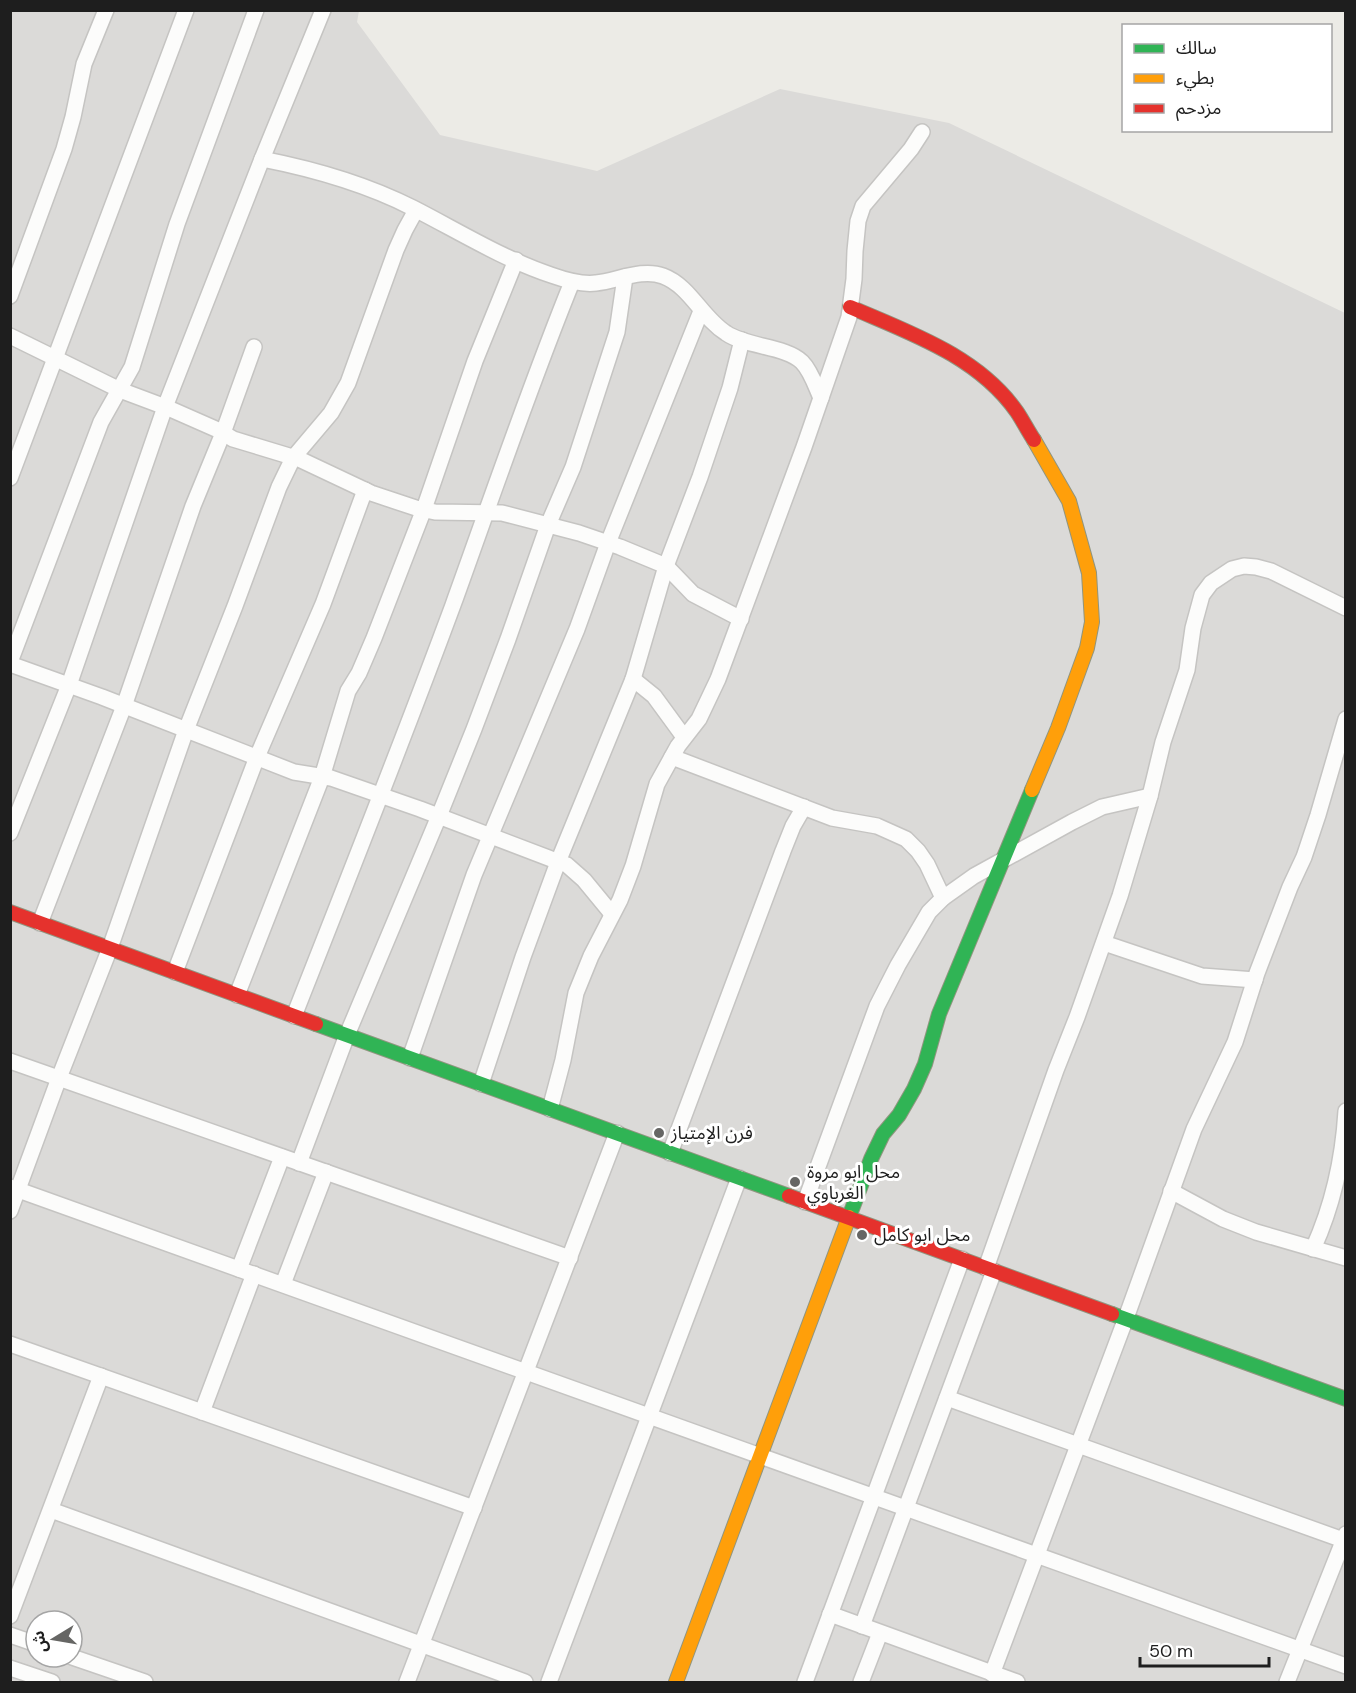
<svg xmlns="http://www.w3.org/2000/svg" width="1356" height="1693" font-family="'DM Sans','Noto Sans Arabic',sans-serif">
<rect width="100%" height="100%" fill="#ecebe6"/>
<!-- residential -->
<path fill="#dbdad8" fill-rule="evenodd" d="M11,11h348l-2,11 83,113 157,36 183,-82 169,34 396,190v1369h-1334zM36,1621h36v36h-36z"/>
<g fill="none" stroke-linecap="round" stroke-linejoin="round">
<defs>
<g id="street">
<path d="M262,159c51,10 104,25 151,49 45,23 90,51 138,67 14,5 30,10 45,8 21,-2 46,-15 67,-7 27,10 39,42 63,57 20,14 60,13 76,29 9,9 14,25 19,36"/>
<polyline points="10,296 64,149 73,117 84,64 106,10"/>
<polyline points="10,336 120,390 168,408 218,430 233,439 299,459 371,493 416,508 435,512 502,513 579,533 620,547 666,566 693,594 741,619"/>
<polyline points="10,478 186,10"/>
<polyline points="10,662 101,422 132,367 177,224 256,10"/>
<polyline points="10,664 102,697 294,772 331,778 420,809 567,865 584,880 612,914"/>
<polyline points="633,679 654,696 684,737"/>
<polyline points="672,757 832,818 877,826 906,839 918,851 927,864 943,898"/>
<polyline points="10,833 69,685 165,407 262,159 323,10"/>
<polyline points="40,923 124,706 193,506 223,433 254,347"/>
<polyline points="1104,943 1202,976 1255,980"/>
<polyline points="175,972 257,757 323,604 365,490"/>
<polyline points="237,995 322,777 348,691 359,673 374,638 424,509 475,361 516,260"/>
<path d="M294,1016c54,-137 108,-273 159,-411 39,-108 76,-217 119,-323"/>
<polyline points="410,1058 474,875 577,629 608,543 701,311"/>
<polyline points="10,1061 570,1258"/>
<polyline points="481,1084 523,957 558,862 633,679 666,566 700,477 730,388 742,340"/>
<polyline points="550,1109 563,1060 576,993 591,956 620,900 633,866 657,784 678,746 699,719 718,679 804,447 849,317 854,279 855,251 858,221 863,206 911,149 922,132"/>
<polyline points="670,1153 783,851 793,826 804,807"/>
<polyline points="299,1163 347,1035 439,816 474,729 508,639 548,525 573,467 617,332 625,277"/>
<polyline points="10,1187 1346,1666"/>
<polyline points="1171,1191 1223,1219 1256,1232 1346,1258"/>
<polyline points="805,1202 877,1006 898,965 929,912 943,898 974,876 1072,822 1102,807 1150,796"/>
<polyline points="10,1211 59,1078 110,948 186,730 235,606 279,487 293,458 331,413 348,383 396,250 405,230 416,210"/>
<path d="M1313,1249c20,-44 30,-89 33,-138"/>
<polyline points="986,1268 1056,1070 1077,1017 1120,896 1150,796 1163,742 1187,670 1193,628 1202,595 1211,583 1232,569 1244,566 1256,567 1271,571 1346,608"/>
<polyline points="239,1269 282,1157"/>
<polyline points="283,1284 326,1172"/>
<polyline points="10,1344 474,1508"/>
<polyline points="947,1398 1346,1541"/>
<polyline points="202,1412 254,1274"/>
<polyline points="51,1510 525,1682"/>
<polyline points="830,1614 1017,1682"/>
<polyline points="10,1616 101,1376"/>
<polyline points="862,1626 994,1271"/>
<polyline points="10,1635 36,1644"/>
<polyline points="72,1657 145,1682"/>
<polyline points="10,1668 52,1682"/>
<polyline points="992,1674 1126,1318 1194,1129 1235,1042 1257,973 1290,887 1304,857 1318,815 1346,719"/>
<polyline points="407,1682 617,1133"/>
<polyline points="549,1682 739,1178"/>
<polyline points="805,1682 962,1259"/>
<polyline points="861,1682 880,1633"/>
<polyline points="1287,1682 1346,1534"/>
</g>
<g id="fast">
<polyline points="316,1024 789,1196"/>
<polyline points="849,1217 871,1159 883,1134 899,1115 914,1089 925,1064 939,1014 1032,790"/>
<polyline points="1112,1314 1346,1399"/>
</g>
<g id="slow">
<polyline points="1032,790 1058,728 1087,648 1092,622 1089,573 1069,501 1034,440"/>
<polyline points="676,1682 849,1217"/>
</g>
<g id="jam">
<path d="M850,307c60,26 128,49 167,105 6,9 11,19 17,28"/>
<polyline points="10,912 316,1024"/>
<polyline points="789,1196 1112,1314"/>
</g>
</defs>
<!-- street casing -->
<use href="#street" stroke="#c5c4c2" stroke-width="18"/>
<!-- fast casing -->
<use href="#fast" stroke="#90957f" stroke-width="16"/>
<!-- slow casing -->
<use href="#slow" stroke="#90957f" stroke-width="16"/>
<!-- jam casing -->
<use href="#jam" stroke="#90957f" stroke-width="16"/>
<!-- street -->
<use href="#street" stroke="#fcfcfb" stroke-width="15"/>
<!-- fast -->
<use href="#fast" stroke="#30b455" stroke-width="14"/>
<!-- slow -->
<use href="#slow" stroke="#ff9f0a" stroke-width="14"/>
<!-- jam -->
<use href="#jam" stroke="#e5322d" stroke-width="14"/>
</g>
<!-- markers -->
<g fill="#666664" stroke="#fff" stroke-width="2">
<circle cx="659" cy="1133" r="6"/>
<circle cx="795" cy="1182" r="6"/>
<circle cx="862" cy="1235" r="6"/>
</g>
<g text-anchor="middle" stroke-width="6" stroke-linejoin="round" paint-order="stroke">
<!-- poi labels -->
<g font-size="18" fill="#1e1e1e" stroke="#fff" text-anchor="start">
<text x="671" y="1139">فرن الإمتياز</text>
<text x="807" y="1178">محل ابو مروة<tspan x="807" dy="21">الغرباوي</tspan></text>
<text x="874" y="1241">محل ابو كامل</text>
</g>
</g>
<!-- border -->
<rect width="1356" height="1693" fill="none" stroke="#1e1e1e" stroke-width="24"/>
<!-- legend -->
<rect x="1122" y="24" width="210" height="108" fill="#ffffff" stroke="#a5a5a5" stroke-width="1.5"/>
<rect x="1134" y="44" width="30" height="9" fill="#30b455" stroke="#a5a5a5" stroke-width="1.5"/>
<text x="1176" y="54" font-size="18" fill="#1e1e1e">سالك</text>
<rect x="1134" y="74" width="30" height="9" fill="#ff9f0a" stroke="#a5a5a5" stroke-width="1.5"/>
<text x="1176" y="84" font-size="18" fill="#1e1e1e">بطيء</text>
<rect x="1134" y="104" width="30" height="9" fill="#e5322d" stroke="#a5a5a5" stroke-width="1.5"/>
<text x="1176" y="114" font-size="18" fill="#1e1e1e">مزدحم</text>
<!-- north arrow -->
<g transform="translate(54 1639) rotate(259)"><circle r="28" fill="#ffffff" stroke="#a5a5a5" stroke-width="1.5"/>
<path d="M0-4.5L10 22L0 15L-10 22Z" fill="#666664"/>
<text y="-9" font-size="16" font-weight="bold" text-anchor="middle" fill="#1e1e1e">ش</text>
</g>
<!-- scale -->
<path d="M1140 1657v9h129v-9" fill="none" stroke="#1e1e1e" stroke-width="3"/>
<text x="1149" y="1657" font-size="18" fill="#1e1e1e" stroke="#ffffff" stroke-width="4.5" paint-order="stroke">50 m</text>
</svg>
